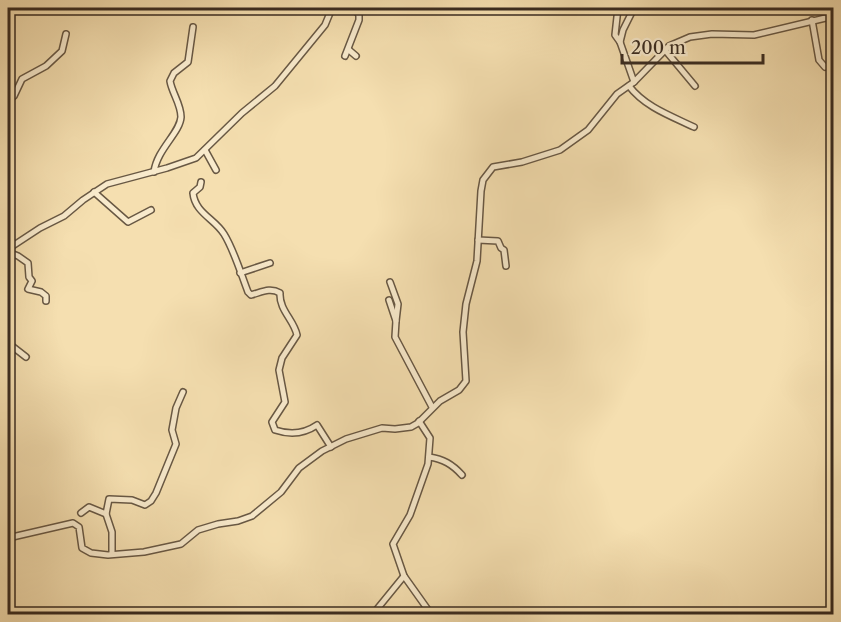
<svg xmlns="http://www.w3.org/2000/svg" width="841" height="622" font-family="'Libre Caslon Text',serif">
<rect width="100%" height="100%" fill="#f5dfb0"/>
<filter id="stains"><feTurbulence type="fractalNoise" baseFrequency=".00333" numOctaves="4"/><feColorMatrix values="0 0 0 0 .2 0 0 0 0 .09 0 0 0 0 .02 0 0 0 .5 -.17"/></filter>
<radialGradient id="worn" r=".72"><stop offset=".6" stop-color="#630" stop-opacity="0"/><stop offset="1" stop-color="#630" stop-opacity=".3"/></radialGradient>
<g fill="none" stroke-linecap="round" stroke-linejoin="round">
<defs>
<g id="minor">
<polyline points="618,8 615,35 620,42"/>
<polyline points="812,20 819,60 825,67"/>
<polyline points="349,50 356,56"/>
<polyline points="665,50 695,86"/>
<polyline points="345,56 359,20 359,15 354,8"/>
<polyline points="634,82 669,46 690,37 712,34 754,35 834,16"/>
<path d="M629,86c16,21 42,30 65,41"/>
<polyline points="8,101 14,96 22,79 46,66 62,51 66,34"/>
<polyline points="205,150 216,170"/>
<path d="M154,172c3,-23 26,-39 27,-55 0,-13 -9,-24 -11,-36l4,-8 14,-11 5,-35"/>
<path d="M201,182l-1,5 -7,6c2,20 22,26 31,41 10,16 17,40 24,58l3,3c11,-3 19,-8 29,-2 -1,17 14,27 17,42l-15,23 -3,12 6,32 -13,20 3,8c15,5 29,4 42,-5l14,22"/>
<polyline points="94,192 128,222 151,210"/>
<polyline points="478,240 498,241 501,248 504,250 506,266"/>
<polyline points="8,249 40,228 64,216 83,200 107,184 167,168 196,158 242,113 275,86 325,25 332,8"/>
<polyline points="8,252 18,256 28,263 29,277 32,281 28,289 41,292 46,296 46,301"/>
<polyline points="240,273 270,263"/>
<polyline points="390,282 398,304 396,321"/>
<polyline points="389,300 396,321 395,337 432,407"/>
<polyline points="8,343 26,357"/>
<polyline points="419,421 430,438 428,464 410,515 393,544 404,576 431,614"/>
<path d="M429,457c14,2 23,7 33,18"/>
<polyline points="81,513 89,507 106,514"/>
<polyline points="8,538 73,523 79,527 82,548 91,553 108,555 144,552 181,544 198,530 218,524 238,521 252,516 281,492 299,468 322,451 346,439 382,428 395,429 411,427 418,423 440,401 459,390 466,381 463,332 466,304 477,261 481,191 483,180 493,167 522,162 560,150 588,130 617,94 634,82 620,42 623,30 634,8"/>
<polyline points="112,554 112,532 106,514 109,499 132,500 145,505 151,501 156,493 176,444 172,430 176,408 183,392"/>
<polyline points="373,614 404,576"/>
</g>
</defs>
<!-- minor casing -->
<use href="#minor" stroke="#685844" stroke-width="8"/>
<!-- minor -->
<use href="#minor" stroke="#f8eacc" stroke-width="5"/>
</g>
<!-- margin -->
<rect width="841" height="622" fill="none" stroke="#f5dfb0" stroke-width="30"/>
<rect x="9" y="9" width="823" height="604" fill="none" stroke="#392b20" stroke-width="3"/>
<rect x="15" y="15" width="811" height="592" fill="none" stroke="#392b20" stroke-width="1.5"/>
<!-- scale -->
<path d="M622 54v9h141v-9" fill="none" stroke="#392b20" stroke-width="3"/>
<text x="631" y="54" font-size="18" fill="#392b20" stroke="#f8eacc" stroke-width="4.5" paint-order="stroke">200 m</text>
<rect width="100%" height="100%" filter="url(#stains)"/>
<rect width="100%" height="100%" fill="url(#worn)"/>
</svg>
